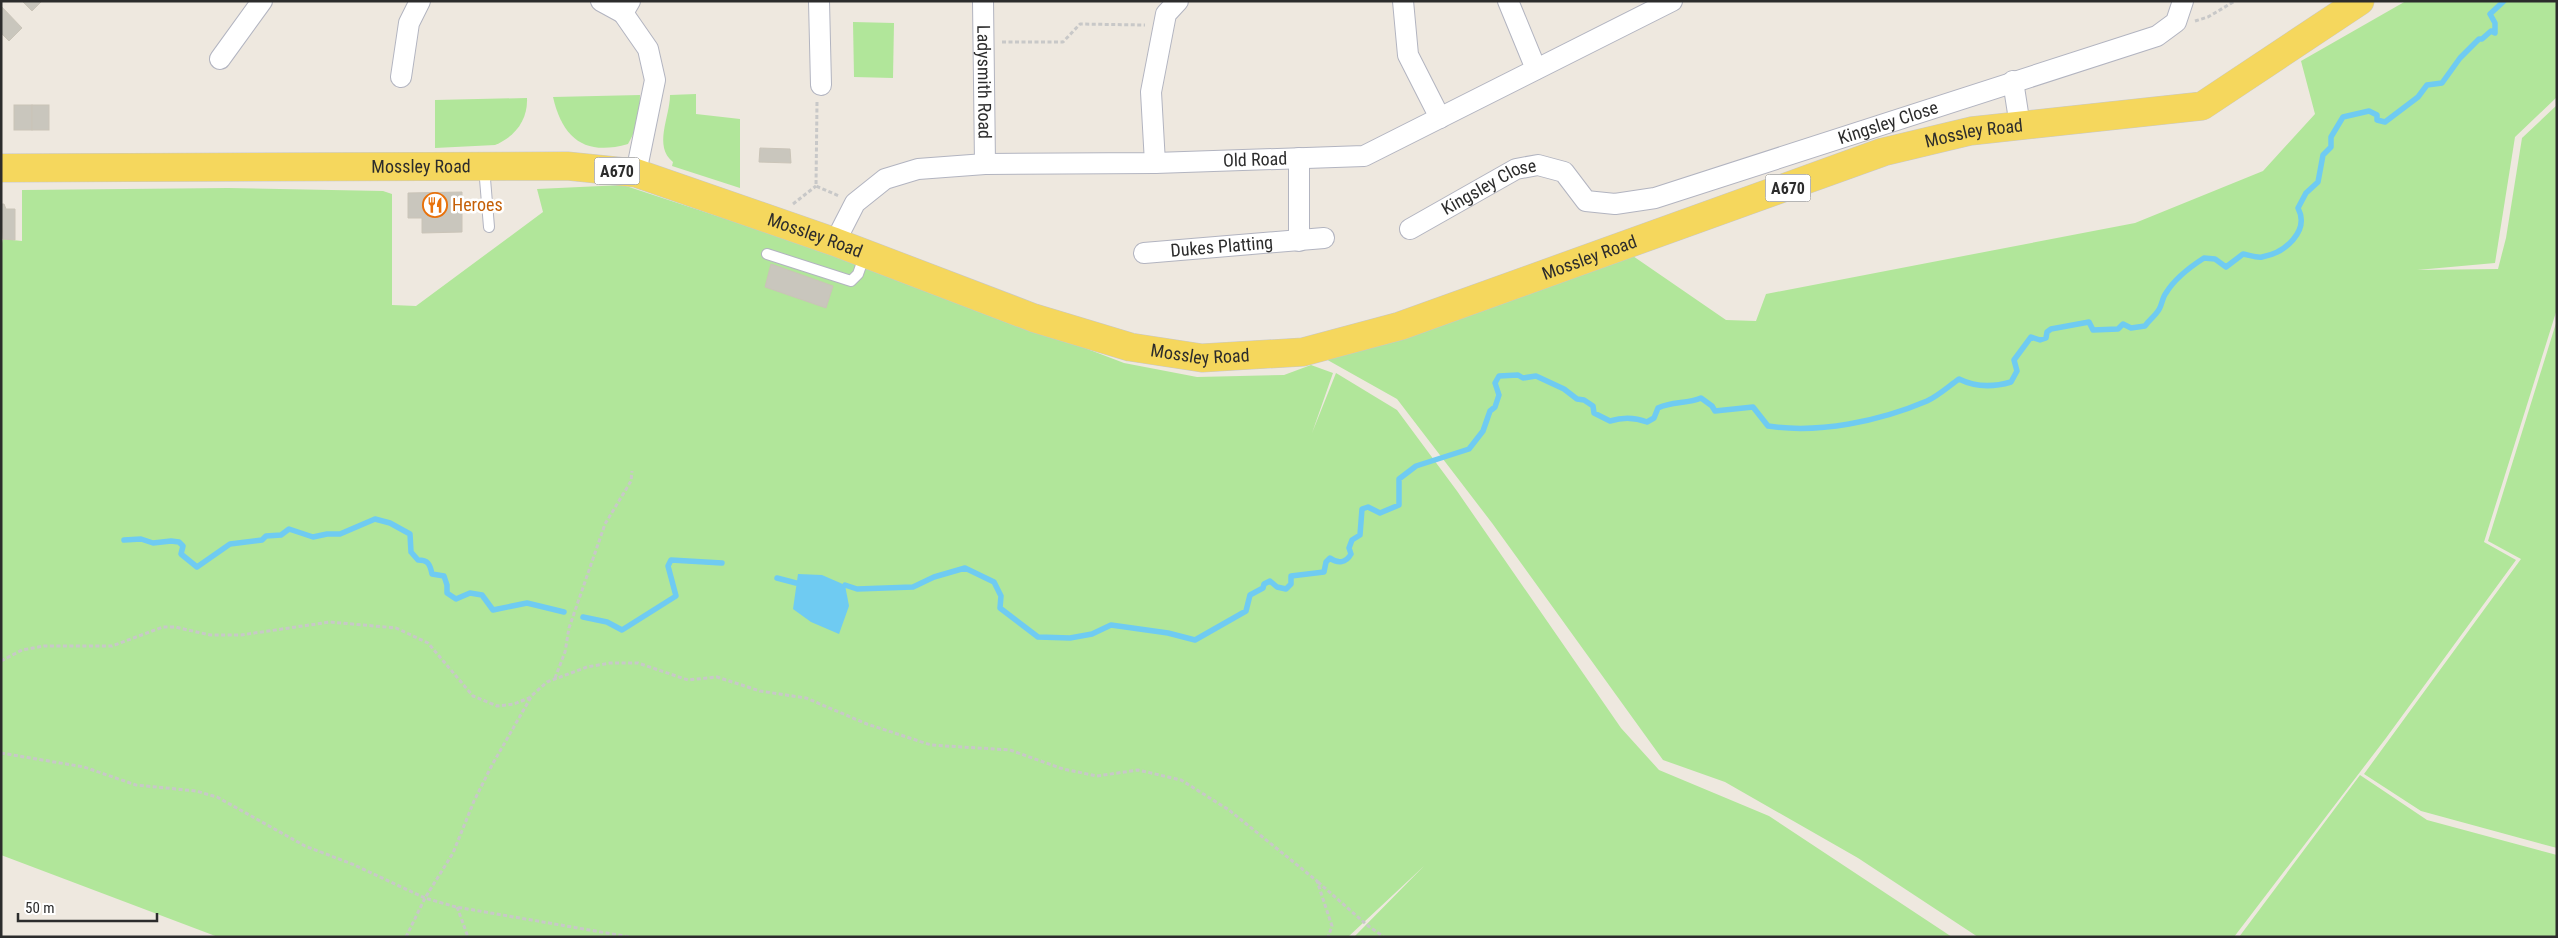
<svg xmlns="http://www.w3.org/2000/svg" width="2558" height="938" font-family="'Roboto Condensed',sans-serif">
<rect width="100%" height="100%" fill="#eee8df"/>
<!-- green -->
<g fill="#b1e69a">
<polygon points="2406,1 2557,1 2557,97 2515,137 2495,263 2417,270 2498,269 2506,238 2522,138 2557,105 2557,309 2484,542 2516,560 2386,738 2234,937 1978,937 1858,858 1725,782 1663,760 1492,523 1397,399 1324,358 1630,254 1726,320 1756,321 1766,294 2135,223 2263,171 2315,114 2301,61"/>
<polygon points="853,22 894,23 893,78 854,77"/>
<path d="M696,94v20l44,5v69l-68,-22 1,-4c-20,-16 -3,-45 -3,-67z"/>
<path d="M640,95l-1,28 -11,21c-42,12 -65,-4 -75,-47z"/>
<path d="M527,98c1,22 -12,39 -32,47l-60,3v-48z"/>
<polygon points="623,185 881,270 1124,363 1197,377 1284,375 1311,365 1333,373 1312,433 1336,373 1397,410 1457,491 1621,728 1659,770 1769,816 1952,937 1354,937 1424,866 1348,937 218,937 1,855 1,247 3,239 22,241 22,190 228,188 383,191 392,194 392,305 416,306 543,212 537,189"/>
<polygon points="2557,320 2557,848 2421,811 2364,774 2521,559 2488,541"/>
<polygon points="2360,775 2427,820 2557,855 2557,937 2239,937"/>
</g>
<!-- water -->
<polygon fill="#6fcbf2" points="798,574 822,575 845,585 849,606 839,634 811,622 793,609"/>
<g fill="none" stroke-linecap="round" stroke-linejoin="round">
<!-- stream -->
<g stroke="#6fcbf2" stroke-width="5.5">
<path d="M124,540l17,-1 12,4 18,-2 8,1 4,4 -2,8 16,13 33,-23 32,-4 4,-4 15,-1 8,-6 24,8 14,-3h13l35,-15 15,4 20,11 1,18 7,8c10,0 12,4 14,14l12,2 3,9v8l9,6 14,-6 12,2 11,15 34,-7 37,9"/>
<polyline points="777,578 796,583"/>
<path d="M845,585l12,4 56,-2 21,-10 31,-9 29,14 7,14 -1,12 38,29 32,1 22,-4 19,-9 57,8 27,7 51,-29 4,-16 13,-7 1,-4 6,-3 7,6 9,2 5,-5v-8l33,-4 2,-10 4,-4c8,6 16,5 21,-4l-2,-6 3,-8 8,-5 2,-26 6,-2 12,6 19,-8v-26l17,-13 53,-17 14,-18 7,-20 5,-4 4,-12 -4,-12 4,-7 19,-1 5,3 13,-2 28,13 13,10 7,1 9,6 1,7 16,8c13,-4 24,-4 37,1l7,-4 4,-10c14,-7 29,-4 43,-10l11,8 3,5 38,-4 15,19c51,8 112,-5 159,-25 11,-5 22,-15 32,-22 16,8 35,8 52,3l6,-11 -3,-11 17,-23 9,3 6,-2 1,-6 4,-3 38,-7 4,8 25,-1 5,-5 8,4 14,-2c4,-6 9,-9 13,-15 4,-5 4,-13 8,-18 9,-15 24,-26 38,-35l11,1 11,8 17,-13c6,1 14,4 19,3 23,-4 48,-26 36,-49l8,-15 12,-11 5,-27 8,-8v-10l12,-20 26,-6 8,4v5l8,2 33,-25 9,-12 15,-2 18,-25 19,-19h3l9,-8 4,2v-10l-5,-9 14,-13"/>
<polyline points="583,617 607,622 622,630 676,596 668,566 671,560 722,563"/>
</g>
</g>
<!-- building -->
<g fill="#c9c6bd" stroke="#cac4b8">
<polygon points="22,1 42,1 32,11"/>
<polygon points="1,6 22,28 9,41 1,33"/>
<rect x="14" y="105" width="18" height="25"/>
<rect x="32" y="105" width="17" height="25"/>
<polygon points="760,148 790,149 791,163 759,162"/>
<polygon points="462,192 462,232 422,233 422,218 408,218 408,193"/>
<polygon points="1,204 4,204 6,209 15,209 15,240 3,239"/>
<polygon points="771,264 833,286 826,308 765,287"/>
</g>
<g fill="none" stroke-linecap="round" stroke-linejoin="round">
<defs>
<g id="service">
<polyline points="484,167 489,227"/>
<polyline points="767,254 851,281 858,274 865,254"/>
</g>
<g id="minor">
<polyline points="601,1 623,13"/>
<polyline points="630,1 623,13 648,49 655,80 636,173"/>
<polyline points="819,1 821,85"/>
<path id="s1" d="M983,1l2,163"/>
<polyline points="1403,1 1408,55 1440,118"/>
<polyline points="1508,1 1536,69"/>
<polyline points="220,59 262,1"/>
<polyline points="401,77 409,23 420,1"/>
<polyline points="2013,81 2020,126"/>
<polyline points="1299,158 1299,241"/>
<polyline points="1155,163 1151,92 1166,14 1178,1"/>
<path id="s2" d="M1410,229l106,-60 22,-4 26,7 22,29 29,3 40,-6 502,-162 19,-14 7,-21"/>
<path id="s3" d="M835,242l20,-39 30,-24 33,-10 67,-5 170,-1 209,-7 308,-155"/>
<path id="s4" d="M1144,253l180,-15"/>
</g>
<g id="primary">
<path id="s5" d="M1,168l566,-2 69,7 199,69 199,76 96,29 72,11 101,-6 97,-26 483,-174 88,-21 231,-25 158,-105"/>
</g>
</defs>
<!-- service casing -->
<use href="#service" stroke="#b2b4c0" stroke-width="12"/>
<!-- minor casing -->
<use href="#minor" stroke="#b2b4c0" stroke-width="22"/>
<!-- primary casing -->
<use href="#primary" stroke="#c8c8c8" stroke-width="29"/>
<!-- path -->
<g stroke="#c8c8c8" stroke-width="3" stroke-dasharray="4 2.5" stroke-linecap="butt">
<polyline points="2195,21 2208,17 2235,1"/>
<polyline points="1002,42 1063,42 1080,24 1145,25"/>
<polyline points="817,102 816,186 839,196"/>
<polyline points="793,204 816,186"/>
<polyline points="1,661 22,650 44,646 112,646 163,627 175,627 210,635 241,635 330,622 396,628 428,643 473,696 497,706 514,704 529,698 547,682 587,667 610,663 638,663 688,680 717,677 760,691 806,698 867,724 931,745 1010,750 1063,769 1097,776 1138,770 1181,780 1229,810 1317,881 1332,926 1328,937"/>
<polyline points="555,678 565,652 569,628 605,524 631,481 632,471"/>
<polyline points="1,753 84,767 136,785 196,791 217,797 305,846 352,864 425,898 456,907 630,937"/>
<polyline points="1318,882 1367,925 1384,937"/>
<polyline points="457,907 468,937"/>
<polyline points="406,937 425,898 453,853 474,801 492,765 531,697"/>
</g>
<!-- service -->
<use href="#service" stroke="#fff" stroke-width="10"/>
<!-- minor -->
<use href="#minor" stroke="#fff" stroke-width="20"/>
<!-- primary -->
<use href="#primary" stroke="#f5d75d" stroke-width="28"/>
</g>
<!-- icons -->
<defs>
<symbol id="restaurant-ring" viewBox="-11 -11 22 22"><circle r="9.5" fill="#fff" stroke="#e8710a" stroke-width="1.5"/><path d="M-5-6h1v4h1v-4h1v4h1v-4h1v5L-1.5 .5V6h-2V.5L-5-1ZM5-6V6H3V1.5H1.5Q1.5-4 5-6Z" fill="#e8710a"/></symbol>
</defs>
<g fill-rule="evenodd">
<use href="#restaurant-ring" x="421" y="191" width="28" height="28"/>
</g>
<g text-anchor="middle" stroke-width="5" stroke-linejoin="round" paint-order="stroke">
<!-- shield labels -->
<g fill="#fff" stroke="#6b6b6b" stroke-width="1">
<rect x="594.5" y="157.5" width="45" height="27" rx="4"/>
<rect x="1765.5" y="174.5" width="45" height="27" rx="4"/>
</g>
<g font-size="16" font-weight="bold" fill="#2c2c2c">
<text x="617" y="177">A670</text>
<text x="1788" y="194">A670</text>
</g>
<!-- street labels -->
<g font-size="18" fill="#2c2c2c" stroke="#fff">
<text dy="6" stroke="none"><textPath href="#s1" startOffset="81">Ladysmith Road</textPath></text>
<text dy="6" stroke="none"><textPath href="#s2" startOffset="522">Kingsley Close</textPath></text>
<text dy="6" stroke="none"><textPath href="#s5" startOffset="2040">Mossley Road</textPath></text>
<text dy="6" stroke="none"><textPath href="#s3" startOffset="454">Old Road</textPath></text>
<text dy="6" stroke="none"><textPath href="#s5" startOffset="420">Mossley Road</textPath></text>
<text dy="6" stroke="none"><textPath href="#s2" startOffset="90">Kingsley Close</textPath></text>
<text dy="6" stroke="none"><textPath href="#s5" startOffset="825">Mossley Road</textPath></text>
<text dy="6" stroke="none"><textPath href="#s4" startOffset="78">Dukes Platting</textPath></text>
<text dy="6" stroke="none"><textPath href="#s5" startOffset="1635">Mossley Road</textPath></text>
<text dy="6" stroke="none"><textPath href="#s5" startOffset="1230">Mossley Road</textPath></text>
</g>
<!-- food labels -->
<g font-size="18" fill="#c56008" stroke="#fff" text-anchor="start">
<text x="452" y="211">Heroes</text>
</g>
</g>
<!-- border -->
<rect width="2558" height="938" fill="none" stroke="#2c2c2c" stroke-width="5"/>
<!-- scale -->
<path d="M18 913v8h139v-8" fill="none" stroke="#2c2c2c" stroke-width="2.5"/>
<text x="25" y="913" font-size="15" fill="#2c2c2c" stroke="#ffffff" stroke-width="4" paint-order="stroke">50 m</text>
</svg>
